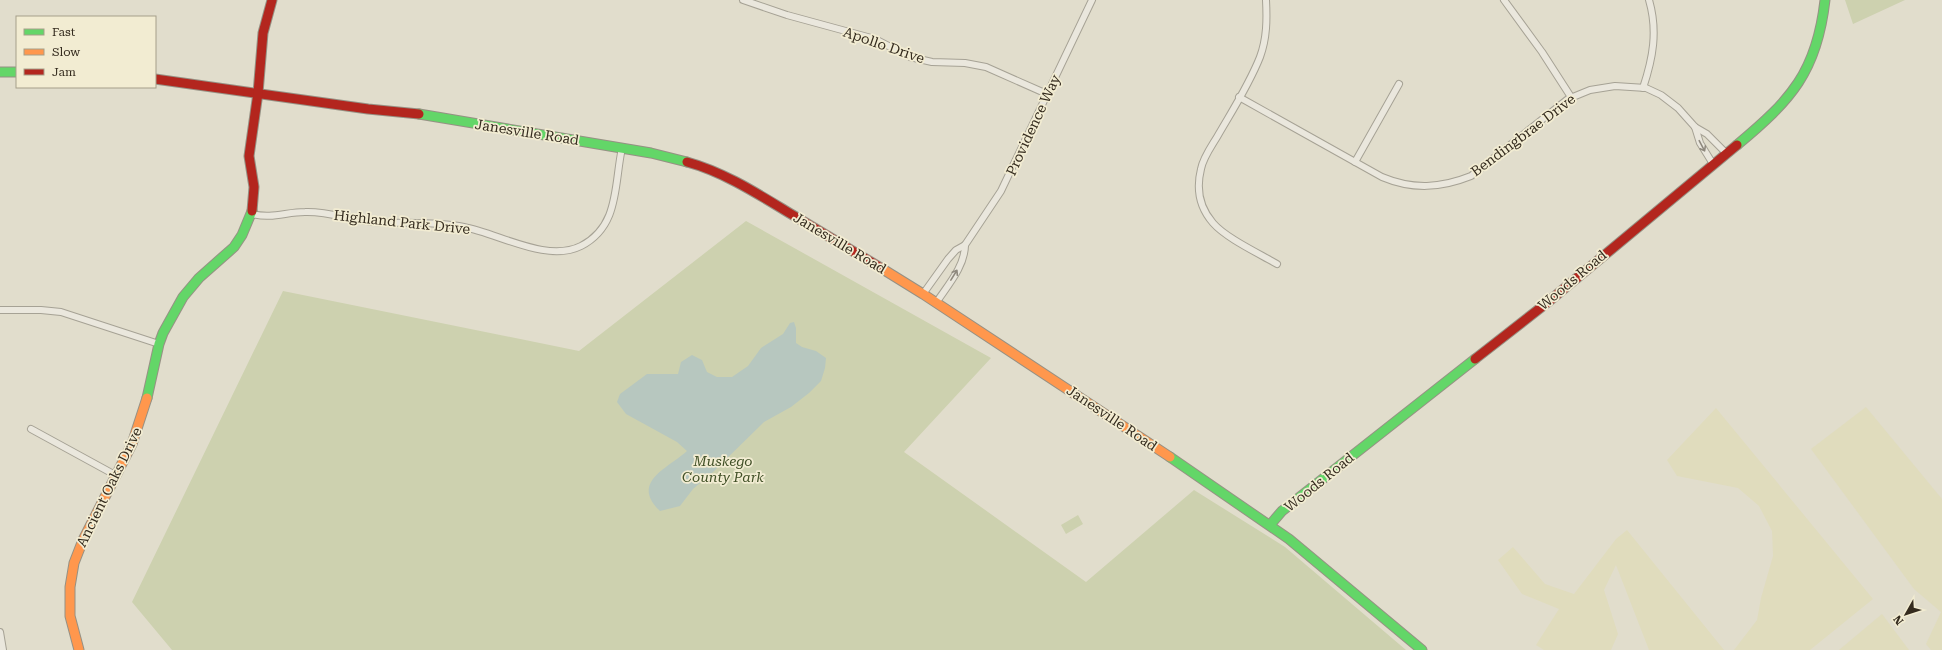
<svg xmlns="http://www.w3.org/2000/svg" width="1942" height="650" font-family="'Roboto Serif',serif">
<rect width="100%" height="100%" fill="#e1ddcc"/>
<!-- farmland -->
<g fill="#e0dcbd">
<polygon points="1866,407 1942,499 1942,650 1931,650 1926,644 1941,612 1914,589 1811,449"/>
<polygon points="1716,408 1873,599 1810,650 1734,650 1757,620 1761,598 1773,556 1772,531 1759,506 1738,488 1677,476 1667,460"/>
<polygon points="1627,530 1724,650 1649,650 1616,565 1604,590 1618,634 1611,650 1544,650 1536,645 1559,609 1522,594 1498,560 1513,547 1545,584 1574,594 1616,539"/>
<polygon points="1882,614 1909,650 1839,650"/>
</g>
<!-- green -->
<g fill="#cdd1af">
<polygon points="1845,0 1905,0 1853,24"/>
<polygon points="746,221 991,358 904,452 1086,582 1194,490 1285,547 1406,650 172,650 132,602 283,291 579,351"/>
<polygon points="1078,515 1083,524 1066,534 1061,525"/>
</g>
<!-- water -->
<path fill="#b7c7bf" d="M794,322l2,6v15l6,4 14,4 10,7 -1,10 -4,13 -12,12 -18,14 -27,15 -51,50 -20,17 -13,17 -20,5c-30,-29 7,-42 27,-60l-10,-9 -51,-28 -9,-12 3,-8 27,-20h31l3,-12 11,-7 10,5 5,12 10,5h15l16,-11 13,-18 22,-14 7,-11z"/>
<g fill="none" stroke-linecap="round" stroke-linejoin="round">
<defs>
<g id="street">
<polyline points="743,0 787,15 875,39 910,57 932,62 965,63 986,67 1047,94"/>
<path d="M1266,0c1,19 1,38 -6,57 -11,28 -28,54 -43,80 -6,10 -14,21 -16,32 -5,20 -1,39 12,54 13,15 45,30 64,41"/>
<polyline points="1504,0 1542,52 1571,97"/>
<path d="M1643,88c10,-30 15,-57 6,-88"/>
<path d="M1239,97l143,80c31,13 59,11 89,-1l97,-77 22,-9 25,-4 31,2 15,7 17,13 17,19 12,7 19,19"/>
<polyline points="1695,127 1700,143 1713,164"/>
<polyline points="1355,162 1399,84"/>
<path d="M252,214c20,5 34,-2 53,-2 23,-1 46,8 69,10 30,2 60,-1 90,5 36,7 83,36 117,19 39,-20 33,-62 41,-98"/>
<polyline points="923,294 948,259 956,250 965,245 1001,191 1092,0"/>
<path d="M936,303c12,-18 29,-37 29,-58"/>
<polyline points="0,310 41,310 61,312 159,344"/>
<polyline points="31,429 117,476"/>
<polyline points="0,632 3,650"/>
</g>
<g id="fast">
<polyline points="0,72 17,72"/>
<polyline points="419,114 651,153 687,162"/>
<path d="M1737,145c54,-45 80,-73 88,-145"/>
<polyline points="147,398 159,344 163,333 183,297 199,278 234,247 242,235 252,211"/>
<polyline points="1170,457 1289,539 1422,650"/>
<polyline points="1270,525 1282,511 1475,359"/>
</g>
<g id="slow">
<polyline points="881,268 923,294 1170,457"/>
<polyline points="79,650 70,616 70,587 74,563 83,540 132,444 147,398"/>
</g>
<g id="jam">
<polyline points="155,79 368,109 419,114"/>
<path d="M687,162c37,10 71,32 104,52 30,18 60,36 90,54"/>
<polyline points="252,211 254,187 249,156 258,93 263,33 272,0"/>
<polyline points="1475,359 1548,302 1737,145"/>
</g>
</defs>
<!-- street casing -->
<use href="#street" stroke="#a6a295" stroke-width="8"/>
<!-- fast casing -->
<use href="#fast" stroke="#969184" stroke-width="11"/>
<!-- slow casing -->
<use href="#slow" stroke="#969184" stroke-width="11"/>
<!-- jam casing -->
<use href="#jam" stroke="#969184" stroke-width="11"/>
<!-- street -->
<use href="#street" stroke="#eae7dd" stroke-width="6"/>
<!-- fast -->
<use href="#fast" stroke="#63d668" stroke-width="9"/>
<!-- slow -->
<use href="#slow" stroke="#ff974d" stroke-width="9"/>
<!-- jam -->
<use href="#jam" stroke="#b3261e" stroke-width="9"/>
</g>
<!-- one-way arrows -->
<defs><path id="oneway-shaft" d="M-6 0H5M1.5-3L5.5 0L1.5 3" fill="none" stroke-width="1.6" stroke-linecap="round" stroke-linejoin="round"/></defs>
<g stroke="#8f897e">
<use href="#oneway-shaft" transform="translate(1702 146) rotate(62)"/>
<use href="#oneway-shaft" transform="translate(954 275) rotate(-58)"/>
</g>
<g text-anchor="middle" stroke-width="3.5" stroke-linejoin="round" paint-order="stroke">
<!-- street labels -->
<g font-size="14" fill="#342b1e" stroke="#f2ecd2">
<text transform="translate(884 45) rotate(19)" y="5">Apollo Drive</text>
<text transform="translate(1033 125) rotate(-65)" y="5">Providence Way</text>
<text transform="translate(527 132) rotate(9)" y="5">Janesville Road</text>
<text transform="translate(1523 135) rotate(-37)" y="5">Bendingbrae Drive</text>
<text transform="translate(402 222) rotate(6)" y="5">Highland Park Drive</text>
<text transform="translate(840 243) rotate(31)" y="5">Janesville Road</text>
<text transform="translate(1572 280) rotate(-40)" y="5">Woods Road</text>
<text transform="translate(1112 418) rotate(34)" y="5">Janesville Road</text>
<text transform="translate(1319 482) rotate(-39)" y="5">Woods Road</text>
<text transform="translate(109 487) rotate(-64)" y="5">Ancient Oaks Drive</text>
</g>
<!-- park labels -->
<g font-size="14" font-style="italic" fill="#404f26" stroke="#f2ecd2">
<text x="723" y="466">Muskego<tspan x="723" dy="16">County Park</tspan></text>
</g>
</g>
<!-- legend -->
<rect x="16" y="16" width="140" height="72" fill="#f2ecd2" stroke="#a69f8a"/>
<rect x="24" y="29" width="20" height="6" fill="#63d668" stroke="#a69f8a"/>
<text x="52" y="36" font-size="12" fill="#342b1e">Fast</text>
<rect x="24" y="49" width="20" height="6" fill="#ff974d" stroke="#a69f8a"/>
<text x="52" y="56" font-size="12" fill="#342b1e">Slow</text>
<rect x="24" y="69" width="20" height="6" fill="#b3261e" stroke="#a69f8a"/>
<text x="52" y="76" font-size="12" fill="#342b1e">Jam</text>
<!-- north arrow -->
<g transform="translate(1906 614) rotate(231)" stroke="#f2ecd2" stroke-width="3" paint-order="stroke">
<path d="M0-3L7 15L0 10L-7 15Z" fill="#342b1e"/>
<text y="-6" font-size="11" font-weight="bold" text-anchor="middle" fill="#342b1e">N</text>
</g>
</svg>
